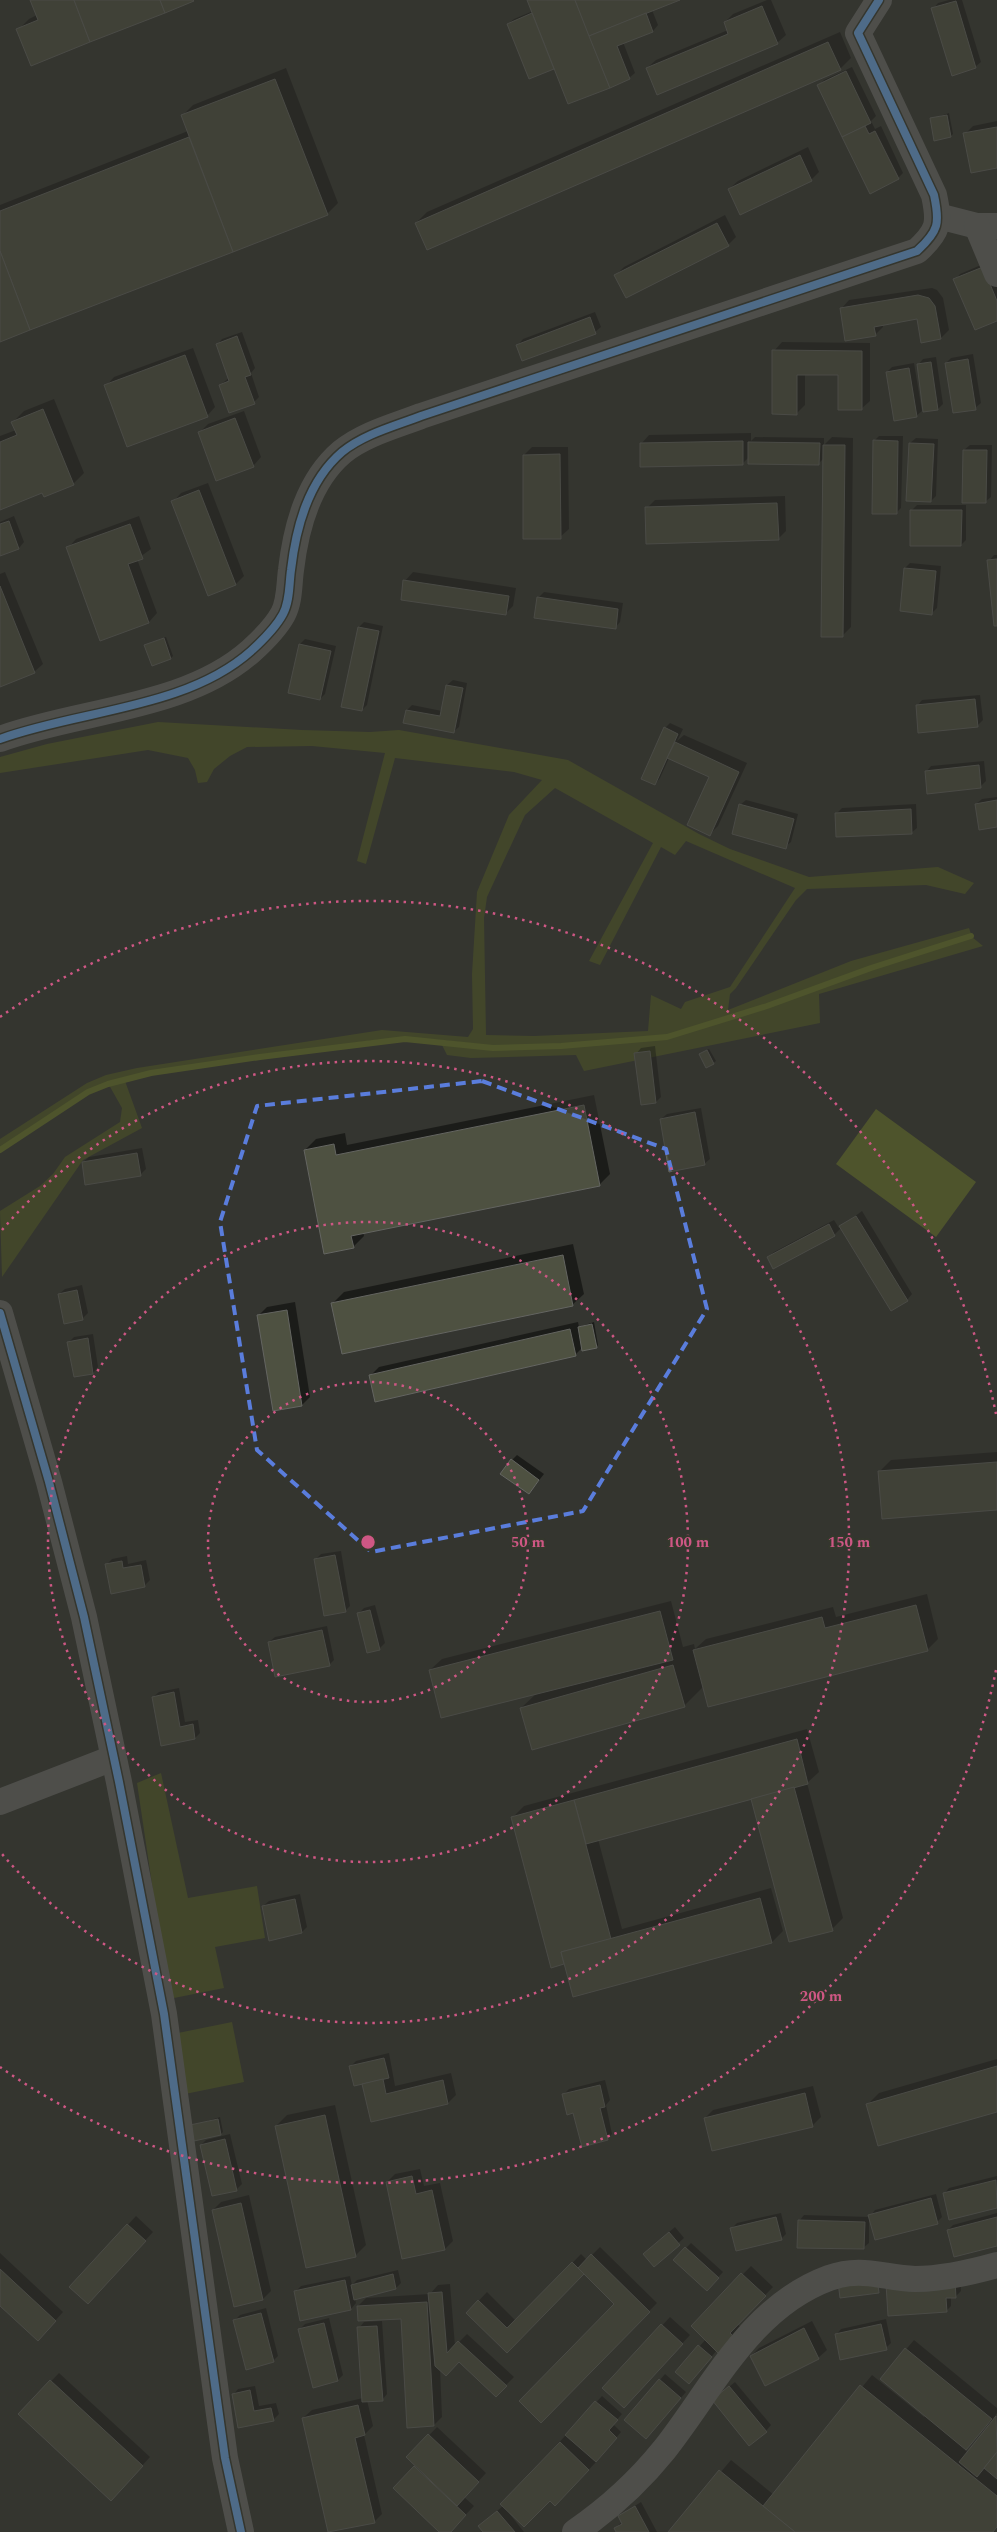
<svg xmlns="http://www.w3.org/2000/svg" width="997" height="2532" font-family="Spectral,serif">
<rect width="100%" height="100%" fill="#343530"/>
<!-- green -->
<g fill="#525c24" fill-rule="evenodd">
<path d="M158,722l144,8 68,2 29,-2 169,30 131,74 31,15 79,28 129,-10 36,16 -9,11 -39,-9 -119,4 -11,11 -60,88 -6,6 -2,16 123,-49 118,-33 2,6 -204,70 -100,32 -106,9 -68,1 -51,-6 -37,-2 -30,2 -225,32 -42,10 -21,9 -87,57v-9l87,-56 19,-8 31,-7 245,-38 86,7 5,-8 -1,-55 5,-82 32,-77 33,-35 -28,-8 -119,-14 -29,106 -9,-3 28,-108 -73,-7 -65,1 -17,9 -16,13 -7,13 -9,1 -3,-13 -7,-12 -40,-8 -148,23v-16l47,-13zM555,788l98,55 -64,118 11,4 61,-118 14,8 11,-14 109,47 -65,99 -45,15 -4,7 -30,-14 -3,36 -114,5 -48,-1 -2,-117 3,-21 38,-82z"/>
<polygon points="972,937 983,946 819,994 820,1023 584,1071 576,1055 471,1058 447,1055 441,1043 479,1049 561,1048 668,1039 768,1007 871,970"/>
<polygon points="125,1081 142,1128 83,1160 2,1277 0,1211 40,1186 53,1174 65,1157 120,1122 122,1108 109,1085"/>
<polygon points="161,1773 188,1898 257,1886 265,1938 215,1947 224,1988 169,1999 137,1783"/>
<polygon points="232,2022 244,2082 185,2094 173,2034"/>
</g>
<!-- water -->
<polygon fill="#6d7b28" points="876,1109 976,1182 936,1237 836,1164"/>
<!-- shadow -->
<g fill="#0007" fill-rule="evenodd">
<polygon points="32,0 193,0 18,30 29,19 37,15"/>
<polygon points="528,0 677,0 652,10 658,25 653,31 623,42 635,73 629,78 553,68 508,24 514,19 533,11"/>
<polygon points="767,0 771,0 786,35 777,43 647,68 656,60 728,30 725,22 733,14"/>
<polygon points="949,0 962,0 981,62 975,67 933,9 938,3"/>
<polygon points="840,32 851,58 840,69 416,223 427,212"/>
<polygon points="852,67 876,116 871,121 875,129 881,126 903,173 898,178 871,192 819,85 824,80"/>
<polygon points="286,68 338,203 327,214 0,341 0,205 188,131 182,116 193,105"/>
<polygon points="949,113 953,134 951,136 931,119"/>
<polygon points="997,121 997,167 965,134 973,126"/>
<polygon points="808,147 819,172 811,180 729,189 738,181"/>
<polygon points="725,215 736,237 728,245 616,275 624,267"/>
<polygon points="988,262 997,283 997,320 955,280 960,274"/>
<polygon points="932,288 937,290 943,298 949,330 941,338 918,318 883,324 883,327 875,335 841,309 849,300"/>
<polygon points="595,312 601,327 595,332 518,345 523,339"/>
<polygon points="242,332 255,368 251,373 259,397 254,402 220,385 229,378 217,345 222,339"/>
<polygon points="782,342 870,343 870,401 861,409 840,374 805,373 805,405 797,413 774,351"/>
<polygon points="193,348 215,407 207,416 106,386 114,377"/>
<polygon points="973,354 981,403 975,408 946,363 951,358"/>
<polygon points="936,357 943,404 938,409 918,365 923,359"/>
<polygon points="914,363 922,411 916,416 887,372 892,367"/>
<polygon points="54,399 84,473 73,484 43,491 0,508 0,436 16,430 13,422 24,411"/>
<polygon points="244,411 261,457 253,466 199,433 208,424"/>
<polygon points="751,433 751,441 755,437 824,438 824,445 832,437 853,438 851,627 842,636 824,458 819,463 749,457 743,463 641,444 649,435"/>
<polygon points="879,436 903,436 901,508 896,513 874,441"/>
<polygon points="916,438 938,439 936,496 931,501 910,443"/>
<polygon points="970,445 992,445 991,497 985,502 964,450"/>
<polygon points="532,447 568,447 569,529 560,537 524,455"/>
<polygon points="208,483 244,576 236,584 173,502 181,493"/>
<polygon points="785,496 786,531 778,539 647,508 655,500"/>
<polygon points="917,505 966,505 966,540 961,545 912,510"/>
<polygon points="14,516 24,542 19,548 0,555 0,522"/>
<polygon points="139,516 151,549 137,559 157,613 149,622 101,639 68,548 76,539"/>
<polygon points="994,555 997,555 997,624 989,561"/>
<polygon points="910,563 941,566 937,608 932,613 905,568"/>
<polygon points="5,572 43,664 34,672 0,686 0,574"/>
<polygon points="413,572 516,588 513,606 505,614 405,581"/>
<polygon points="544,592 623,603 620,622 615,628 538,598"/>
<polygon points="364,622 383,626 367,705 362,710 359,627"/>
<polygon points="166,637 173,656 171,658 145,646"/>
<polygon points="305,639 336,646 325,694 320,699 300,644"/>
<polygon points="453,680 467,683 459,727 453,732 407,710 412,705 442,711 447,685"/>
<polygon points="980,695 983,720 977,726 917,706 922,700"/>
<polygon points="670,723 683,729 677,741 684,735 747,763 718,826 710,834 711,777 669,758 660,778 655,784 665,728"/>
<polygon points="984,761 986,781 981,786 926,772 931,766"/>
<polygon points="997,797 997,825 976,804 982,799"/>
<polygon points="746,800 798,814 791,842 785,847 740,805"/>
<polygon points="916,804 917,828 911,833 837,813 842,808"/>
<polygon points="655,1046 661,1097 656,1102 636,1054 641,1048"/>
<polygon points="709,1049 716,1061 707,1067 700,1054"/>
<polygon points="594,1095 610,1174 599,1185 363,1232 364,1236 353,1247 305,1150 316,1139 345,1133 347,1145"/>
<polygon points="701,1108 710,1159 704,1164 661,1119 667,1114"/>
<polygon points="142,1148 146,1169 140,1175 83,1162 89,1157"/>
<polygon points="862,1211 912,1294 907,1300 841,1228 834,1235 768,1257 774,1252 834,1220 839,1228"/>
<polygon points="573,1244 584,1294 572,1305 333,1303 344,1292"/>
<polygon points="82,1285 88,1313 83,1318 59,1294 65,1289"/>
<polygon points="295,1302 310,1397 302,1405 259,1315 267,1307"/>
<polygon points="578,1322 579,1327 594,1322 598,1345 596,1347 583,1347 575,1355 370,1376 379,1367"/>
<polygon points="93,1334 98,1367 93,1373 69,1342 74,1337"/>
<polygon points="997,1452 997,1509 880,1471 891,1460"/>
<polygon points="517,1455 544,1474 529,1493 512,1460"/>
<polygon points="341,1551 350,1606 345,1611 315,1560 321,1554"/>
<polygon points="127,1556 128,1564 146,1560 150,1580 144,1586 107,1564 112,1559"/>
<polygon points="927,1594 938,1639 927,1650 704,1686 684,1706 521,1708 537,1693 430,1670 442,1659 671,1601 683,1647 694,1644 695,1649 706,1639 833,1607 836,1617"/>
<polygon points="375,1605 385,1643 380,1648 358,1614 364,1608"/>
<polygon points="327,1626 334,1660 329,1665 269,1642 275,1637"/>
<polygon points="179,1688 185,1722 198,1720 200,1733 195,1738 162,1745 153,1697 159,1692"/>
<polygon points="807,1729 819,1772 807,1783 843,1918 832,1929 752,1797 598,1839 622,1929 771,1888 783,1931 772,1942 574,1996 565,1962 552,1966 513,1817 524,1806"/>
<polygon points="300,1894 307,1927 302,1932 263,1906 269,1901"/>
<polygon points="389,2053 395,2086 451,2073 456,2095 448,2103 372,2121 363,2083 350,2067 356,2061"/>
<polygon points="997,2059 997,2111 868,2104 879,2093"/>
<polygon points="605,2080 610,2100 606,2105 612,2134 607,2139 574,2112 563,2095 569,2089"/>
<polygon points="813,2086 821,2117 812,2126 705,2118 713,2110"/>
<polygon points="335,2105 366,2245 355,2256 276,2126 287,2115"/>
<polygon points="220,2117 223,2132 221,2134 192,2126"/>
<polygon points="230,2134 242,2184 236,2190 201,2145 206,2140"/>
<polygon points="420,2169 424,2186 440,2183 453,2241 445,2249 387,2182 395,2174"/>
<polygon points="997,2176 997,2207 950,2219 944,2194 949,2188"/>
<polygon points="936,2194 942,2217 937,2222 869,2217 869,2243 863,2248 799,2221 804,2215 870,2217 875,2210"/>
<polygon points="249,2195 271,2291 263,2299 235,2305 213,2210 221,2202"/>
<polygon points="781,2213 786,2234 781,2239 731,2229 737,2223"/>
<polygon points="997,2213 997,2245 948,2230 953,2225"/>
<polygon points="136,2216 153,2232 96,2294 71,2287"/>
<polygon points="675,2227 684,2238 654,2265 650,2248"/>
<polygon points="691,2243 723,2272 712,2284 686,2248"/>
<polygon points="600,2247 657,2303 541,2422 616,2304 584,2272 507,2351 467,2313 487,2292 516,2321 581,2254 587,2260"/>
<polygon points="0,2253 63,2312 46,2331 0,2304"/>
<polygon points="751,2266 773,2287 737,2324 742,2328 717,2350 695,2377 677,2372 706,2339 692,2326"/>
<polygon points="398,2270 401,2283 396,2288 355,2299 356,2303 351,2309 296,2291 301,2286 350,2276 352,2285 357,2280"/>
<polygon points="960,2275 961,2291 956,2296 951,2297 951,2306 946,2311 890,2315"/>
<polygon points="450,2284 455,2346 467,2334 514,2377 504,2387 459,2361 440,2368 442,2417 434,2425 402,2317 358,2306 366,2298 430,2294 438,2285"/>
<polygon points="266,2308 278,2356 273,2361 235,2320 240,2315"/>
<polygon points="670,2317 690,2335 632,2398 604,2388"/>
<polygon points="329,2318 343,2375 338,2380 300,2329 305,2324"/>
<polygon points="886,2319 891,2343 886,2348 836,2335 841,2329"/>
<polygon points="382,2321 387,2394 382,2400 367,2400 373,2426 364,2435 382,2514 374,2522 329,2532 303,2418 312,2410 363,2398 359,2328 364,2322"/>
<polygon points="812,2321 827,2350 818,2358 765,2384 751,2356 759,2348"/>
<path d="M914,2340l83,68v5l-4,6 4,-2v111l-3,4h-324l61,-72 43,35 98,-120 52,42 2,-2 -45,-36zM988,2424l2,2 -22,27 -3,-3z"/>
<polygon points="59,2373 150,2457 119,2491 20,2414"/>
<polygon points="665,2374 686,2392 651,2432 626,2419"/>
<polygon points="735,2382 771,2425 766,2431 719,2395"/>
<polygon points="255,2386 259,2406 276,2403 279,2414 273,2420 239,2427 233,2395 238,2389"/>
<polygon points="602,2396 622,2414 613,2424 621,2432 597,2461 555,2505 550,2499 509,2513 524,2532 485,2532 485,2521 503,2506 502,2504"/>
<polygon points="437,2427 486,2473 464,2497 474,2506 449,2532 441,2532 395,2488 416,2466 408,2457"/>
<polygon points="641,2502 657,2532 617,2532 615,2528 622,2522 619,2516"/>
</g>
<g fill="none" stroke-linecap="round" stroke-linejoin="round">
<!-- stream -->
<polyline stroke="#6d7b28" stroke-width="6" points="0,1150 88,1092 108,1084 151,1073 260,1057 405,1039 493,1048 561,1046 667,1037 767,1006 871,968 971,936"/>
</g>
<!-- building -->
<g fill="#4e5141" stroke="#646561">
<polygon points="30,0 74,0 90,42 31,66 16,29 38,20"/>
<polygon points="74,0 160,0 165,13 90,42"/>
<polygon points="160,0 193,0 194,1 165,13"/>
<polygon points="527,0 575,0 610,88 568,104"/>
<polygon points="575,0 680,0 589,36"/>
<polygon points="956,1 976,68 952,76 931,8"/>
<polygon points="762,6 778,44 657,95 646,68 728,34 724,22"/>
<polygon points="532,13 554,69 529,79 507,24"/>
<polygon points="646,13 653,32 617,46 630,79 610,88 589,36"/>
<polygon points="828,42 841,70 427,250 415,223"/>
<polygon points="846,71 871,123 842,137 817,85"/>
<polygon points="275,79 328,215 233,252 181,115"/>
<polygon points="947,115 951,137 934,141 930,118"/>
<polygon points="865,126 869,134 875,131 899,179 870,194 842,137"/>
<polygon points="997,127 997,168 971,173 963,133"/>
<polygon points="189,137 233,252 30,330 0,251 0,211"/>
<polygon points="800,155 812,181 740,215 728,189"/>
<polygon points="717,223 729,246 626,298 614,275"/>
<polygon points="0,251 30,330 0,342"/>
<polygon points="983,267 997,301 997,321 975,330 953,279"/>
<polygon points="918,295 929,298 935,306 941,339 921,343 917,319 874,327 876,336 845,341 840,308"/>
<polygon points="590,317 596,334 522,361 516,345"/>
<polygon points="237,336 251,375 245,377 255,404 229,413 219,385 229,381 216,344"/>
<polygon points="772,350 862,351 862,410 838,410 838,375 797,375 797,415 772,414"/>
<polygon points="185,355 208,417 127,447 104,385"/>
<polygon points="968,359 976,410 953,413 945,363"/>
<polygon points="931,362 938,410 923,412 917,364"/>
<polygon points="909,368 917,417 894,421 886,372"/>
<polygon points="43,409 74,485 44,497 42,493 0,510 0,442 17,435 11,422"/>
<polygon points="235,418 254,467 216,481 198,432"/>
<polygon points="873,440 898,441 897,514 872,514"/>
<polygon points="743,441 743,465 640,467 640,443"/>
<polygon points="748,442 820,443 819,465 748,464"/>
<polygon points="909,443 934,444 931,502 906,501"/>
<polygon points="823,445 845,445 843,637 821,637"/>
<polygon points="963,450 987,450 986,503 962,503"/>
<polygon points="560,454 561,539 523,539 523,455"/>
<polygon points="199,490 236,585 208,596 171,501"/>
<polygon points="777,503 779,540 646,544 645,507"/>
<polygon points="910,510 962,510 961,546 910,546"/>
<polygon points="9,521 19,549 0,556 0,524"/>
<polygon points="130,524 143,559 128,564 149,623 100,641 66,547"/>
<polygon points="997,559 997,626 994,626 987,560"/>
<polygon points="904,568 936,571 932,615 900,611"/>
<polygon points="403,580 509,596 506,615 401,600"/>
<polygon points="0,586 35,673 0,687"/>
<polygon points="537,597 618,609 616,629 534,618"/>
<polygon points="358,627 379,631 362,711 341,707"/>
<polygon points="164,638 171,659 152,666 144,645"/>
<polygon points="299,644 331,651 320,700 288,693"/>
<polygon points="446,685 463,688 454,733 403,723 406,710 440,716"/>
<polygon points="975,699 978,727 918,733 916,705"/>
<polygon points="664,727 678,734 655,785 641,779"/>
<polygon points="675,742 739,772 710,836 687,825 709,777 667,758"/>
<polygon points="979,765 981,788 927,794 925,771"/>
<polygon points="997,800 997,827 979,830 975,804"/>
<polygon points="739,804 794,819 786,849 732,834"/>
<polygon points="911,809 912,834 836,837 835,813"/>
<polygon points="707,1050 714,1064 706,1068 699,1054"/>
<polygon points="650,1051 656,1103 641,1105 634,1053"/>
<polygon points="584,1105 600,1186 351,1236 354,1248 324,1254 304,1150 334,1144 336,1155"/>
<polygon points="695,1112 705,1165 669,1172 660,1119"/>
<polygon points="137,1153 141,1176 85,1185 82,1162"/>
<polygon points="856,1216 908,1301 891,1311 839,1226"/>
<polygon points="829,1224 835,1236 773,1269 767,1257"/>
<polygon points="563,1255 573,1306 342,1354 331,1303"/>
<polygon points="77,1290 83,1320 64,1324 58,1294"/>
<polygon points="287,1310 302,1406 273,1411 257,1315"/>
<polygon points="592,1324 597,1348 582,1351 578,1327"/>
<polygon points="570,1329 576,1356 375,1402 369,1375"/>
<polygon points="88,1338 93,1374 74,1377 67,1342"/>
<polygon points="511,1459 539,1480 529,1494 500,1474"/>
<polygon points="997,1462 997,1510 882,1519 878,1471"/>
<polygon points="335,1555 346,1612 324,1616 314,1559"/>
<polygon points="122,1561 123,1568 141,1565 145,1587 111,1594 105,1564"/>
<polygon points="916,1605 928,1651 708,1707 693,1650 822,1617 825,1628"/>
<polygon points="370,1610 380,1650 367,1653 357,1613"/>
<polygon points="660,1611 673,1660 441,1718 429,1670"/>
<polygon points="322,1630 330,1666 275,1677 268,1642"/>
<polygon points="673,1665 685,1707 532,1750 520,1708"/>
<polygon points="174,1692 180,1727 193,1724 195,1739 161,1746 152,1697"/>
<polygon points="797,1739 808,1784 586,1844 574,1800"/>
<polygon points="794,1787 833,1931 789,1942 751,1799"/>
<polygon points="574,1800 611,1939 561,1952 564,1964 551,1968 511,1817"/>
<polygon points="760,1898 772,1943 573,1997 561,1952"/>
<polygon points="295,1899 302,1933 269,1941 262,1906"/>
<polygon points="384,2058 389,2078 354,2086 349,2066"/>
<polygon points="997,2066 997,2112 878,2146 866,2104"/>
<polygon points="383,2079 386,2094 443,2080 448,2104 371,2122 362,2084"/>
<polygon points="600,2085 605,2107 600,2108 608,2140 582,2147 573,2113 567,2115 562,2094"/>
<polygon points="805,2093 813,2127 712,2151 704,2118"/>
<polygon points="325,2115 356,2257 306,2268 275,2126"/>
<polygon points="218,2119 221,2135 194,2141 190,2125"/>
<polygon points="225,2139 237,2191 212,2196 200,2145"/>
<polygon points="412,2176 416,2194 432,2190 445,2250 402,2259 386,2182"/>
<polygon points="996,2180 997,2208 949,2220 943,2193"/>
<polygon points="931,2198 938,2224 875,2240 868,2215"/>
<polygon points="241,2203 263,2300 234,2307 212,2210"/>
<polygon points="776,2217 782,2240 736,2251 730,2228"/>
<polygon points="997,2217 997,2246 954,2257 947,2230"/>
<polygon points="798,2220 865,2222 864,2249 797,2248"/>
<polygon points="127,2224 146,2241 88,2304 69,2287"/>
<polygon points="669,2232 680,2245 654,2267 643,2254"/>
<polygon points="685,2247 719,2278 707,2291 673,2260"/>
<polygon points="591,2254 650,2312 541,2423 519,2401 614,2304 578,2268"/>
<polygon points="572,2262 584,2274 507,2353 466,2313 478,2300 507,2328"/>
<polygon points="0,2269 56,2321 38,2341 0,2306"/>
<polygon points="741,2273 766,2296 730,2333 734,2337 719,2354 691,2326"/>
<polygon points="393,2274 396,2289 354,2300 351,2285"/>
<polygon points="877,2277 879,2293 840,2298 838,2282"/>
<polygon points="345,2280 351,2310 300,2321 294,2291"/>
<polygon points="955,2280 956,2298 946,2298 947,2312 888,2316 886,2284"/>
<polygon points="442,2292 447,2353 458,2341 507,2386 496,2397 459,2362 446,2376 435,2366 428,2293"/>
<polygon points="427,2302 434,2426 407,2428 401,2319 358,2321 357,2306"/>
<polygon points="261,2313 274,2362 246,2370 233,2320"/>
<polygon points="324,2323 338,2381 313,2388 298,2329"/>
<polygon points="661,2324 683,2344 624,2408 602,2388"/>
<polygon points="881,2324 887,2350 840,2360 835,2334"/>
<polygon points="377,2326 383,2401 362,2402 357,2327"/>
<polygon points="804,2328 819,2359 765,2386 750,2356"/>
<polygon points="698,2345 712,2357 689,2384 675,2372"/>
<polygon points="905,2348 992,2419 966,2450 880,2379"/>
<polygon points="659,2379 681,2398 646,2439 624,2420"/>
<polygon points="50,2380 143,2466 111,2501 18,2414"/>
<polygon points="860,2385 997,2496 997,2527 993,2532 795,2532 763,2506"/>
<polygon points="729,2386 767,2432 749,2446 712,2400"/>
<polygon points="250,2390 254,2411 271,2408 274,2421 238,2428 232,2394"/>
<polygon points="595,2401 618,2420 609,2430 617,2438 596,2462 565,2435"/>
<polygon points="358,2405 365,2435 355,2438 375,2523 328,2532 302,2418"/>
<polygon points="996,2416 997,2452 977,2477 959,2462"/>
<polygon points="428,2434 479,2482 457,2506 406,2457"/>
<polygon points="560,2442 589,2470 555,2506 550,2501 524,2527 500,2504"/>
<polygon points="997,2452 997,2479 984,2468"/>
<polygon points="414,2466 466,2515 451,2532 439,2532 393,2488"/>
<polygon points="719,2470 763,2506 795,2532 668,2532"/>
<polygon points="635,2506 649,2532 616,2532 614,2528 622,2524 618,2516"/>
<polygon points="497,2511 515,2532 483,2532 478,2526"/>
</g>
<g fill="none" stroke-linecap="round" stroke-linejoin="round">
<!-- minor -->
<g stroke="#6d6e6c" stroke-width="26">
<polyline points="938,216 977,226 997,226"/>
<polyline points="977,226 997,274"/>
<path d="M0,739c79,-29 186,-30 251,-88 11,-10 25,-24 32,-37 7,-13 6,-30 8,-44 5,-43 17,-89 51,-118 22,-18 53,-26 79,-36l496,-165c22,-20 23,-28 17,-56l-76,-162 21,-33"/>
<polyline points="0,1313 49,1482 84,1617 119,1782 164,2014 225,2458 241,2532"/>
<polyline points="0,1802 113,1758"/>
<path d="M575,2532c32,-22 64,-51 89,-82 49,-62 86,-143 165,-172 33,-12 54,0 86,1 26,0 57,-7 82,-14"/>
</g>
<defs>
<g id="cycleway">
<path d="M0,739c79,-29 186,-30 251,-88 11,-10 25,-24 32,-37 7,-13 6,-30 8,-44 5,-43 17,-89 51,-118 22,-18 53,-26 79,-36l496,-165c22,-20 23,-28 17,-56l-76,-162 21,-33"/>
<polyline points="0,1313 49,1482 84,1617 119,1782 164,2014 225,2458 241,2532"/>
</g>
</defs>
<!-- cycleway casing -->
<use href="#cycleway" stroke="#35382d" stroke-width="11"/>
<!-- cycleway -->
<use href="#cycleway" stroke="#6dadf4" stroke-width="8"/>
</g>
<!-- marked area -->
<path d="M0 0H997V2532H0ZM482,1081l184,68 41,160 -124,202 -212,41 -114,-102 -37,-228 37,-116z" fill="#343530" fill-opacity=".55" fill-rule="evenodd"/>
<path fill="none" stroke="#5a7ddc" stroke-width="4" stroke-dasharray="10 6" stroke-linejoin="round" d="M482,1081l184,68 41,160 -124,202 -212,41 -114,-102 -37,-228 37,-116z"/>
<!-- distance rings -->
<g fill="none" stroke="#ce5784" stroke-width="2.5" stroke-dasharray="2.5 5">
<circle cx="368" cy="1542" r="160"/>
<circle cx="368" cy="1542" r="320"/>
<path d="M2 1230A481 481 0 1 1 2 1854"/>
<path d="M996 1670A641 641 0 0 1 0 2067M0 1017A641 641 0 0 1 996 1414"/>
</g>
<circle cx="368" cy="1542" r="8" fill="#ce5784" stroke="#35382d" stroke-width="2.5"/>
<g font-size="15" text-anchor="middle" font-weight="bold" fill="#ce5784" stroke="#35382d" stroke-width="4" stroke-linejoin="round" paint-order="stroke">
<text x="528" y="1547">50 m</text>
<text x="688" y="1547">100 m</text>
<text x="849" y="1547">150 m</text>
<text x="821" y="2001">200 m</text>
</g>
</svg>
